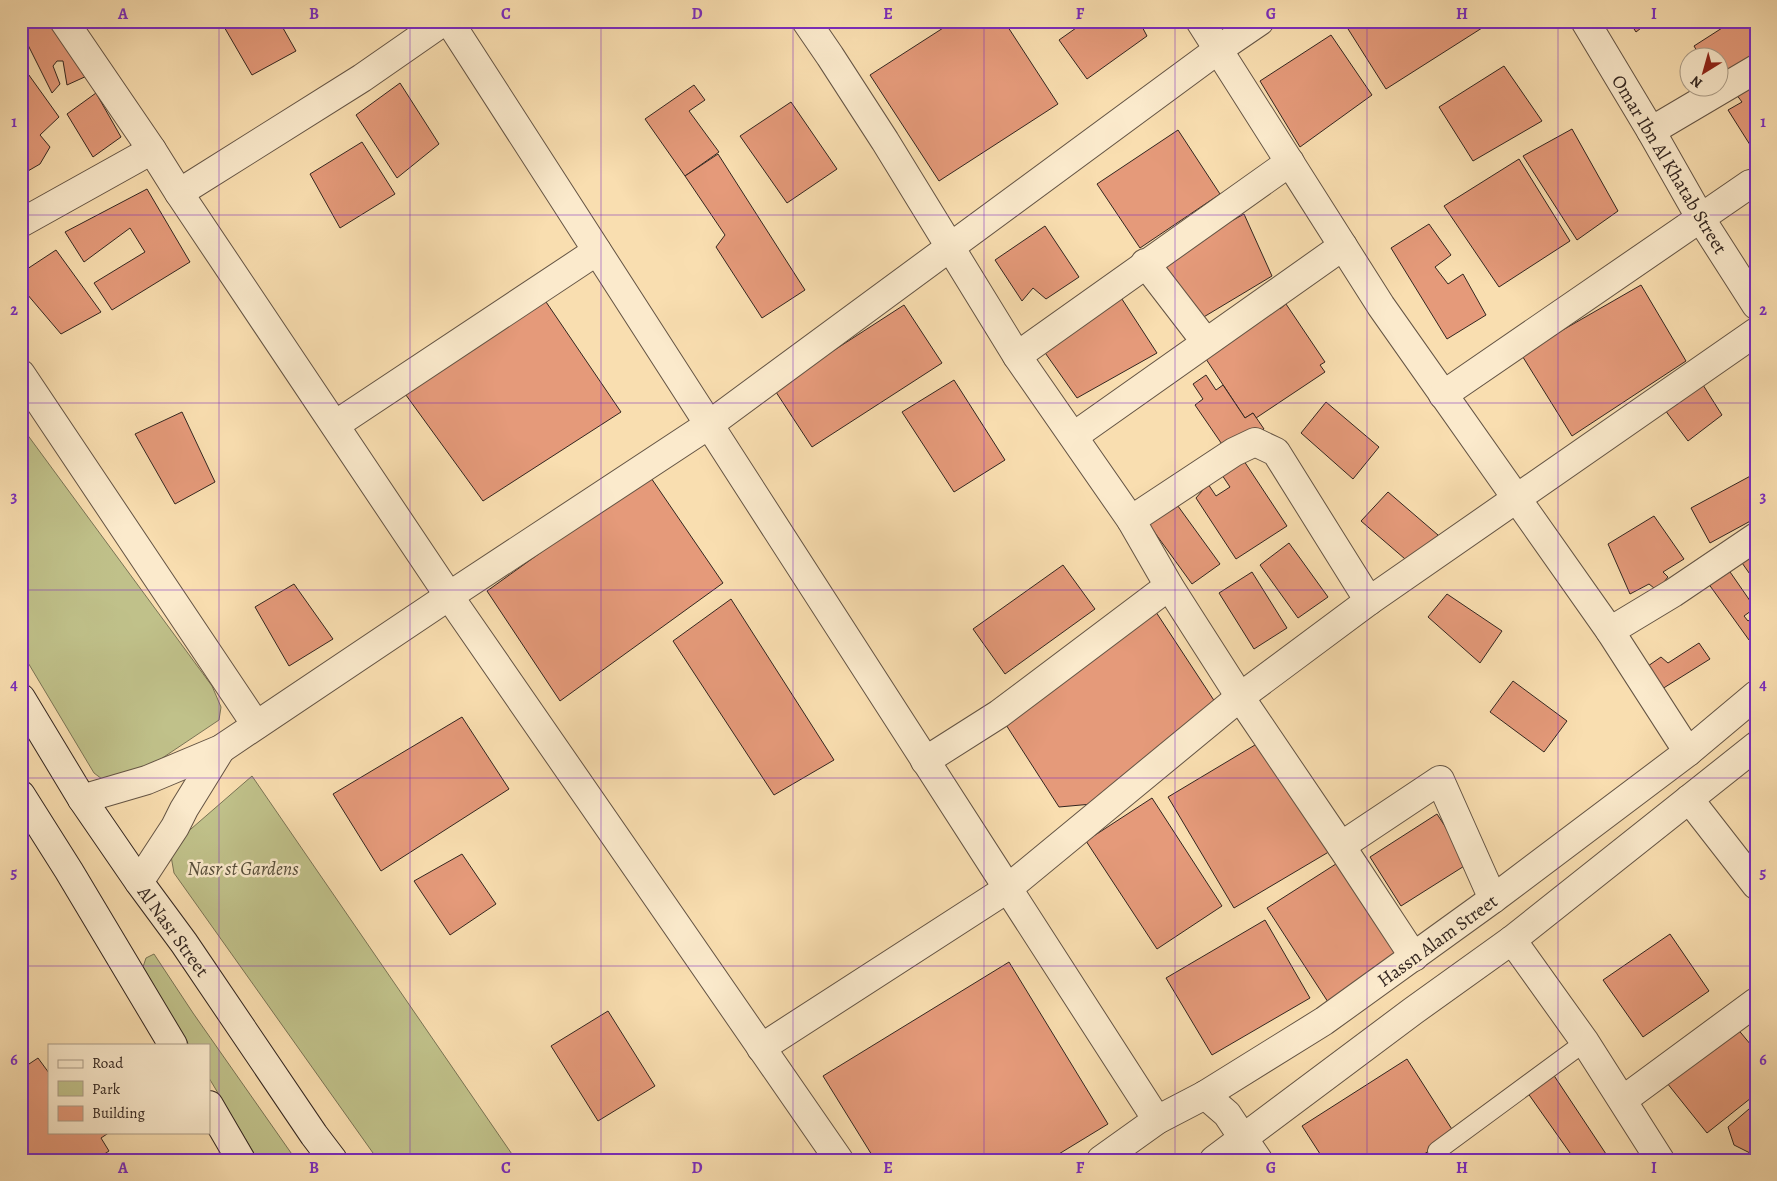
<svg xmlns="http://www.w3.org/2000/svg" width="1777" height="1181" font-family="Alegreya,serif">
<rect width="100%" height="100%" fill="#f9deb0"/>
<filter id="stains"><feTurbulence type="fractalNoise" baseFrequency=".004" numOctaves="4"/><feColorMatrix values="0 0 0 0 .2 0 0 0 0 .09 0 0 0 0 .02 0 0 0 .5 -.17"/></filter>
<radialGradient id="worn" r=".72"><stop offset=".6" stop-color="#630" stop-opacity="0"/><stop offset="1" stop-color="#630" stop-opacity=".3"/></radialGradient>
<!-- green -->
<g fill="#c0c18a" stroke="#7a7455">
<polygon points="21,426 212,686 221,707 219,720 134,777 102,779 94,773 21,651"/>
<polygon points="252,776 516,1160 378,1160 174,873 171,856 184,835"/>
<polygon points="154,954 193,1013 296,1160 258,1160 209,1078 209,1045 189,1045 143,967 146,958"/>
</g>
<!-- building -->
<g fill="#e59a7a" stroke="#332620">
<polygon points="38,21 52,21 89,75 67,85 63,61 57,61 53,66 60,84 52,93 22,33"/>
<polygon points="230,21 279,21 296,51 252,75 223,25"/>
<polygon points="954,21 1004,21 1058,104 939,181 870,75"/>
<polygon points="1086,21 1139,21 1147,36 1087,79 1059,40"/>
<polygon points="1343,21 1493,21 1386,89"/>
<polygon points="1629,21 1650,21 1636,32"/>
<polygon points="1733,21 1756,21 1756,56 1720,78 1720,58 1701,58 1694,46"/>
<polygon points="1331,35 1372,95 1300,147 1260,81"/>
<polygon points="21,64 59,117 40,135 50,147 40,164 21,175"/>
<polygon points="1504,66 1542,121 1473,161 1439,107"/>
<polygon points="400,83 439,144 397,178 356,115"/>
<polygon points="694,85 705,100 689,111 719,152 685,176 645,119"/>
<polygon points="1753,87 1756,91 1756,145 1752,148 1728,110 1742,102 1736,94"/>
<polygon points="96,93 121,137 93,157 67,114"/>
<polygon points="791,102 837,169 787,203 740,136"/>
<polygon points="1572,129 1618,211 1577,240 1523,156"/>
<polygon points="1178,130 1220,194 1140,248 1097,184"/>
<polygon points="362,142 395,194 340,228 310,174"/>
<polygon points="718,154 805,290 762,318 716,247 725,235 685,176"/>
<polygon points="1519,159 1570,241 1499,287 1444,206"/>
<polygon points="147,189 190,262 112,310 94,283 145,252 130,228 84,262 65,232"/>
<polygon points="1244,214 1272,276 1197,321 1156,263"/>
<polygon points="1429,224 1451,255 1435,267 1448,284 1463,274 1486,315 1447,339 1391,248"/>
<polygon points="1045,226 1079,277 1046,299 1033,288 1022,301 995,260"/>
<polygon points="56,250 101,312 61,334 21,287 21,273"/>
<polygon points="1641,285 1686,361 1572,436 1521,354"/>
<polygon points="1118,293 1157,353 1077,398 1041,347"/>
<polygon points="542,296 621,412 483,501 403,391"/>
<polygon points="1276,303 1280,309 1286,304 1325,362 1320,365 1325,372 1256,418 1253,413 1245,418 1202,353"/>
<polygon points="904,305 942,363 812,447 774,389"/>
<polygon points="1206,375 1216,390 1223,385 1245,418 1253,413 1264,429 1228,453 1195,405 1203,399 1193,384"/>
<polygon points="954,380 1005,460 954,492 902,412"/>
<polygon points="1703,385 1722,415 1688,441 1662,406"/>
<polygon points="1326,402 1379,447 1353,479 1301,433"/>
<polygon points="182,412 215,482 175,504 135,434"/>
<polygon points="1242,458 1287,526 1236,559 1196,498 1208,484 1216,496 1230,487 1220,472"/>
<polygon points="1756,473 1756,518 1710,543 1691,508"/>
<polygon points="649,475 723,583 560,701 487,591"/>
<polygon points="1388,492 1438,535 1412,565 1361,521"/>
<polygon points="1175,502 1220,564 1192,584 1147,522"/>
<polygon points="1654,516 1684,559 1663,572 1668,577 1660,587 1654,588 1649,584 1630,594 1608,544"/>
<polygon points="1289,543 1328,597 1298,618 1260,565"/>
<polygon points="1756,551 1756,579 1754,580 1740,560"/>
<polygon points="1063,565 1095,609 1005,674 973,629"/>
<polygon points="1728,569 1755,608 1744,616 1748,621 1756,615 1756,636 1749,640 1708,583"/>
<polygon points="1252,572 1287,628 1254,649 1219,593"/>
<polygon points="294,584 333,639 289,666 255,607"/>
<polygon points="1447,594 1502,631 1480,663 1428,617"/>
<polygon points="731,599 834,760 774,795 673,641"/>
<polygon points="1154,609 1217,705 1092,804 1059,807 999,714"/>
<polygon points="1699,643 1710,659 1662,689 1648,666 1661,657 1668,663"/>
<polygon points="1513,681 1567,721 1544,752 1490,712"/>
<polygon points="462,717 509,789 381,871 333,794"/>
<polygon points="1265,739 1332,850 1234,908 1168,797"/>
<polygon points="1152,798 1222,906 1157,949 1086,841"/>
<polygon points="1437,814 1469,863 1401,906 1370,857"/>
<polygon points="462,854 496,904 450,935 414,881"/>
<polygon points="1339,862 1400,956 1328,1002 1267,908"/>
<polygon points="1265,920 1310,998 1212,1055 1166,978"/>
<polygon points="1670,934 1709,991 1643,1037 1603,980"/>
<polygon points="1009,962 1108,1124 1049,1160 875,1160 823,1076"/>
<polygon points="608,1011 655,1086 598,1121 551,1046"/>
<polygon points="1736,1027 1756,1051 1756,1094 1707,1133 1667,1083"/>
<polygon points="21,1053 29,1064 38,1058 49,1073 49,1132 110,1132 101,1138 109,1151 95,1160 21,1160"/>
<polygon points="1407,1059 1455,1134 1415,1160 1324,1160 1302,1126"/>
<polygon points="1549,1068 1610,1160 1575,1160 1520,1082"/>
<polygon points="1756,1103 1756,1156 1734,1145 1728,1127"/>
</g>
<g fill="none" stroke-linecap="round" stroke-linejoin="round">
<defs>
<polyline id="service" points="1437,1151 1585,1042"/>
<g id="minor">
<polyline points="64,21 152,150 179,193 449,596 839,1160"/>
<polyline points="449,21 1157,1120"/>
<polyline points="806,21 830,56 885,141 1017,356 1131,520 1169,586 1240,697 1341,846 1414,957"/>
<polyline points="1200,21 1381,306 1610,631 1688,752"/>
<polyline points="1585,21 1651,131 1701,219 1756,305"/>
<polyline points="1651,131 1756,69"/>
<polyline points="179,193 362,78 444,21"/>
<polyline points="21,223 152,150"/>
<polyline points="1145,263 1205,341"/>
<polyline points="1017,356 1290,162"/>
<polyline points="21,374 256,725"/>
<polyline points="1443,395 1750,184 1756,183"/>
<polyline points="335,425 597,251"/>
<polyline points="1074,436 1343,246"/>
<polyline points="1131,520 1234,452 1255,442 1276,452 1369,601"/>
<polyline points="1610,631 1673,593 1756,537"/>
<polyline points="925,761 999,714 1169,586"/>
<polyline points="82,799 147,780 221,749 449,596 710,424 1219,49 1260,21"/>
<polyline points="1689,799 1756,885"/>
<polyline points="1341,846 1440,780 1493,899"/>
<polyline points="139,882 175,827 184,809 221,749"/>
<polyline points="1512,940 1585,1042 1660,1160"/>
<polyline points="761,1048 1007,889 1240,697 1369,601 1756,332"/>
<polyline points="1623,1100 1756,1002"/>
<polyline points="1243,1138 1258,1160"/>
</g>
<g id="tertiary">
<polyline points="1205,1095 1227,1114 1243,1138"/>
<polyline points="1101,1160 1157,1120 1205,1095 1324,1021 1493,899 1688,752 1756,695"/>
<polyline points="1214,1160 1413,1011 1512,940 1756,746"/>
</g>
<g id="secondary">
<polyline points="21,698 82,799 139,882 184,943 314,1135 333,1160"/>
<polyline points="21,795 69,871 173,1045"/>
<polyline points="209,1105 241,1160"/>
</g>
</defs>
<!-- service casing -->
<use href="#service" stroke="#645444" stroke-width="20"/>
<!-- minor casing -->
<use href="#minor" stroke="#645444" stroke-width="30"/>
<!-- tertiary casing -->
<use href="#tertiary" stroke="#645444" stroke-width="30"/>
<!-- secondary casing -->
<use href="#secondary" stroke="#332620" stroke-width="30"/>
<!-- service -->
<use href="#service" stroke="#fbeacc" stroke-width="18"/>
<!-- minor -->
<use href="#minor" stroke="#fbeacc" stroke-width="28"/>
<!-- tertiary -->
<use href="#tertiary" stroke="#fbeacc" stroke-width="28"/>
<!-- secondary -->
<use href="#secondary" stroke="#fbeacc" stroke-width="28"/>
</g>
<!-- grid -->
<path fill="none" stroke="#7b2cbf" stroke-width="1" stroke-opacity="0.55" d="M219,21v1139M410,21v1139M601,21v1139M793,21v1139M984,21v1139M1175,21v1139M1367,21v1139M1558,21v1139M21,215h1735M21,403h1735M21,590h1735M21,778h1735M21,966h1735"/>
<g text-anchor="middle" stroke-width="5" stroke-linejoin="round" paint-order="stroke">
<!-- street labels -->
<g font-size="19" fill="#332620" stroke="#fbeacc">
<text transform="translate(1670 164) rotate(59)" y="7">Omar Ibn Al Khatab Street</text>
<text transform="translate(174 931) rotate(54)" y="7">Al Nasr Street</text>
<text transform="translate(1437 940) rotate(-36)" y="7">Hassn Alam Street</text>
</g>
<!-- park labels -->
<g font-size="19" font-style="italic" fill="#564d3a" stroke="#fbeacc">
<text x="243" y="875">Nasr st Gardens</text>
</g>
</g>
<!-- margin -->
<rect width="1777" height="1181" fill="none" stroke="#f9deb0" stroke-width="55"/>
<!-- legend -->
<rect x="48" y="1044" width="162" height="90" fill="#fbeacc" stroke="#ab9c87"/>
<rect x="58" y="1060" width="25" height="8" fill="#fbeacc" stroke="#ab9c87"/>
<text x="92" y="1068" font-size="15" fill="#332620">Road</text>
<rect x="58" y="1081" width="25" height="15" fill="#c0c18a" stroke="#ab9c87"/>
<text x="92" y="1094" font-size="15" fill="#332620">Park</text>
<rect x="58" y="1106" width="25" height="15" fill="#e59a7a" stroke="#ab9c87"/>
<text x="92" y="1118" font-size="15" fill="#332620">Building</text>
<!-- north arrow -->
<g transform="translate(1704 72) rotate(217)"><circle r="24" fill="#fbeacc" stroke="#ab9c87"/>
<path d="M0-4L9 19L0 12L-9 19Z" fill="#8f2418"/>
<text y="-8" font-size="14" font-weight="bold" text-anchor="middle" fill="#332620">N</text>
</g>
<rect x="28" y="28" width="1722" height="1126" fill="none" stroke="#7b2cbf" stroke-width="2"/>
<g font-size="16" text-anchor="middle" font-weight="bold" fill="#7b2cbf">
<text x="123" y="19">A</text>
<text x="314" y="19">B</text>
<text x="506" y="19">C</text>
<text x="697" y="19">D</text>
<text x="888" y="19">E</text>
<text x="1080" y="19">F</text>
<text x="1271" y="19">G</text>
<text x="1462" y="19">H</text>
<text x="1654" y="19">I</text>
<text x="14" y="127">1</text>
<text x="1763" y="127">1</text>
<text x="14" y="315">2</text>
<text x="1763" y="315">2</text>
<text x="14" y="502">3</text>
<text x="1763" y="502">3</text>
<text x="14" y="690">4</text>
<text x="1763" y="690">4</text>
<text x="14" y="878">5</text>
<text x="1763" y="878">5</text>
<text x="14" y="1065">6</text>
<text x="1763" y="1065">6</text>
<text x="123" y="1173">A</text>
<text x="314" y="1173">B</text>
<text x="506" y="1173">C</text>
<text x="697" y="1173">D</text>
<text x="888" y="1173">E</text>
<text x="1080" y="1173">F</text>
<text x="1271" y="1173">G</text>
<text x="1462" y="1173">H</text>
<text x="1654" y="1173">I</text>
</g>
<rect width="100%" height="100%" filter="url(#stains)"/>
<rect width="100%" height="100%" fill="url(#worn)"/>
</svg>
